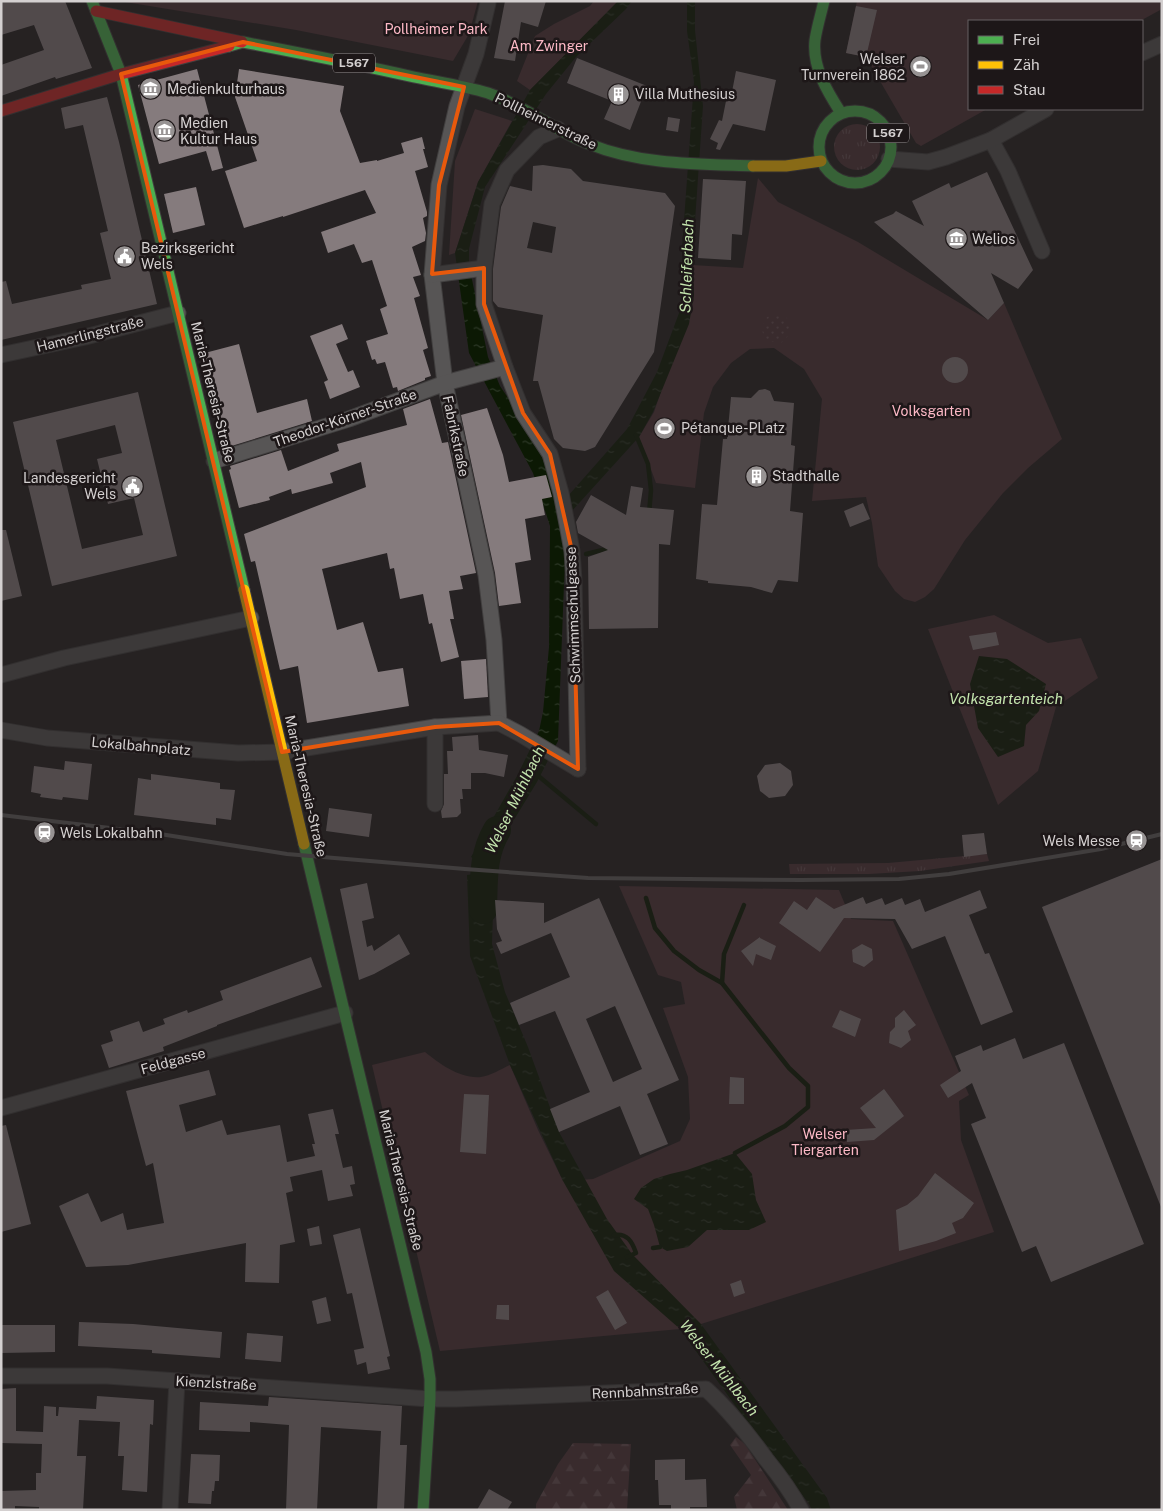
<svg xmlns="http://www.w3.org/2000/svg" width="1163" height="1511" font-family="'Public Sans',sans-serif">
<defs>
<pattern id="grass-tufts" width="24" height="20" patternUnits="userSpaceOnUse" patternTransform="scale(1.25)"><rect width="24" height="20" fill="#50353a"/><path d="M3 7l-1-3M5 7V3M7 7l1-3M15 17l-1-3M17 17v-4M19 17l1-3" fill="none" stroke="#685155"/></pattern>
<pattern id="forest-firs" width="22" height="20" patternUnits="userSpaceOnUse" patternTransform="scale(1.25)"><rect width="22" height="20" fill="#50353a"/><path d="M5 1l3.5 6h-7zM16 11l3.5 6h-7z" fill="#685155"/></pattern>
<pattern id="garden-dots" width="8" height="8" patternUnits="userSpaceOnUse" patternTransform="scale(1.25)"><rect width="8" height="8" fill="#50353a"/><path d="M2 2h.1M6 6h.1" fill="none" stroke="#685155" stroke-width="1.8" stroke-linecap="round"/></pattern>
<pattern id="water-ripples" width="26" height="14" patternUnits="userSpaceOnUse" patternTransform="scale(1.25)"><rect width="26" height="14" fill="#0c1904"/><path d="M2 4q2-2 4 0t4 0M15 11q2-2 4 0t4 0" fill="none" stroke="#2e3928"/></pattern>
</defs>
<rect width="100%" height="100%" fill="#262223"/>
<!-- grass -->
<g fill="url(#grass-tufts)">
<circle cx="857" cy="147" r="23"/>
<polygon points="987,854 989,861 920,871 869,874 790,874 789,864 888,863"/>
</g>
<!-- forest -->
<g fill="url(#forest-firs)">
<polygon points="736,1437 745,1444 788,1510 737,1510 734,1497 751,1475 730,1445"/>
<polygon points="573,1443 631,1444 627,1510 536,1510 536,1504 558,1464"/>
</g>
<!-- park -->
<g fill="#50353a">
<polygon points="119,1 478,1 469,34 453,61 296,30"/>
<polygon points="594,1 619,1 530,90 517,81 535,36 554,24 590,6"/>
<polygon points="857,1 1162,1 1162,9 1140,21 969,21 969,109 987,109 921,146 916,143 866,57 846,53"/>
<polygon points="475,109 512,121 478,182 455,253 449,255 455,161"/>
<polygon points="758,178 778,202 858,242 988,320 1004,303 1062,439 1028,468 1003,493 965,540 934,589 925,597 915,602 904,599 895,591 878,566 872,523 866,497 812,501 822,399 804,369 774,348 750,349 731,363 713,387 704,413 695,488 656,483 639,437 654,412 694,295 692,265 743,268"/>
<polygon points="994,615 1048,643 1081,638 1098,678 1056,707 1038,771 998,805 928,629"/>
<path d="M619,886l220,4 12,29 42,2 76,174 -10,6 2,39 33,92 -293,92 -21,5 -240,22 -68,-286 53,-13c15,12 35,27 56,25 9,-1 20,-8 29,-12l28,65 25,51 30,-2 87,-38 10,-22 -2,-42 -25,-69 22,-4 -4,-22 -23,-7z"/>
</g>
<!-- garden -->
<polygon fill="url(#garden-dots)" points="778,313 787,318 791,333 781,343 766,341 761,328 767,317"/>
<!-- water -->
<g fill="url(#water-ripples)">
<polygon points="618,1 632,1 626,9 576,57 546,94 485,187 469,249 469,265 488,357 500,386 534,437 558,497 560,505 627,429 657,372 685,297 682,248 694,82 687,31 687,1 695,1 695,30 703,106 692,265 694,295 689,324 653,412 639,437 562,522 565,558 558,741 537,782 495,851 492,944 505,992 528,1047 559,1132 607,1219 632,1254 701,1324 827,1498 831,1510 812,1510 809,1504 734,1404 680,1329 614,1271 563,1181 510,1065 470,956 467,875 494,871 471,857 517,776 539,731 543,712 549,647 550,526 533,473 469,353 455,253 478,182 530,90"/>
<polygon points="979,656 1007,659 1046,684 1039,711 1026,725 1024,746 998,757 978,728 970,684"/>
<polygon points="735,1153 752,1174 756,1200 766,1222 749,1230 707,1230 688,1247 667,1251 660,1247 654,1225 648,1209 634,1199 641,1188 654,1179 670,1174 687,1170"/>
</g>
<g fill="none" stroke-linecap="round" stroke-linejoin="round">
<!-- stream -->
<g stroke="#0c1904" stroke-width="4.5">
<polyline points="636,435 648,464 651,490 649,514"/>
<polyline points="586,554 611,548"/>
<polyline points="536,774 596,824"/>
<polyline points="646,898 655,928 674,951 699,970 722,983 789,1068 808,1086 808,1107 785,1126 735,1153"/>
<polyline points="722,983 724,954 744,905"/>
<path d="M614,1235c13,-2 18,6 22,18l-9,4"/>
<polyline points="653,1248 660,1247"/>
</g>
<!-- river -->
<path stroke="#0c1904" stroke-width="28" d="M483,910c1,-28 -1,-55 14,-80"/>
</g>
<!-- building -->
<g fill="#857b7d" fill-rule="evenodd">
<polygon points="1,1 65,1 92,68 56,79 55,77 1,96 1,65 44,50 34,25 1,35"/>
<polygon points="505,1 546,1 538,27 521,22 515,61 494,58"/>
<polygon points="856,6 877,10 866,57 846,53"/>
<polygon points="577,58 647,86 630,130 604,119 612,101 567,83"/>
<polygon points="197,69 223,168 212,171 206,151 159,164 138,85"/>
<polygon points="239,69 344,86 340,111 360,163 377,160 377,161 404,153 401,143 422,137 425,149 423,149 428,167 415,171 427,212 427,216 423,218 426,233 425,241 412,247 421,275 413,277 420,296 414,298 428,348 423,350 431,376 425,378 425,380 398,391 397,387 393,388 385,362 377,364 375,359 372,360 366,341 388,334 380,309 387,306 372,260 362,263 354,244 328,253 321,232 376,213 365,190 283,217 283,216 244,228 225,171 257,161 235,97"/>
<polygon points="736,71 776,80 765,131 733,124 720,150 716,149 718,143 710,139 719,120 722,121 727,96 731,97"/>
<polygon points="107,97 119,142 157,304 1,340 1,282 6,281 12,304 82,289 81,285 111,279 100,233 108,231 83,125 65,129 61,108"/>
<polygon points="668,117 680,119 678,132 666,130"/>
<path d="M543,165l28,4 12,12 82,12 10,13 -21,146 -59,95 -10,4 -22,-3 -9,-9 -16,-58h-5l10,-66 -45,-8 -5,-6v-32l8,-62 9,-21 22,5 1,-25zM533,222l23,5 -4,26 -25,-5z"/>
<polygon points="987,172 1033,270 1018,289 991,273 1004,303 988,320 874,222 893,214 896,211 924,226 912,201 949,183 951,188"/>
<polygon points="703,179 746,181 742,235 732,234 731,260 698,258"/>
<polygon points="196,187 205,225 173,233 164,194"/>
<polygon points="342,324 348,339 336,344 348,372 353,370 360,387 330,399 324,382 328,380 310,336"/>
<polygon points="239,344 257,413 307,399 312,421 225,448 201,354"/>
<circle cx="955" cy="370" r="13"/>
<polygon points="765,389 770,391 774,401 794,403 791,445 795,446 790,511 803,513 798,582 778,580 772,593 751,587 708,583 708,581 696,579 702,504 717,505 723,439 727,439 731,397 751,398 759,390"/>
<path d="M138,392l39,164 -125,30 -39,-164zM115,425l7,28 -25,6 11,45 26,-6 9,37 -61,14 -26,-109z"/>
<polygon points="430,399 442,443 448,442 476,573 460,576 463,589 449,591 454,619 450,619 459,657 441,662 432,623 429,624 423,594 400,599 394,568 390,569 387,553 322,569 337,630 363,622 378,672 403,668 409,706 307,723 298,666 280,670 255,561 251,562 244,534 366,487 361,462 330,473 333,483 292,494 291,489 269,497 270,500 239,508 229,470 231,469 230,466 281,450 288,471 339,451 337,444 407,425 403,409"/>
<polygon points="487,408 503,455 509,482 546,475 552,497 542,499 545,515 525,519 531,560 515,563 521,603 499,606 495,573 461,415"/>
<polygon points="631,486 643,488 640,507 674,510 670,545 659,544 658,628 589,629 588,557 608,550 578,533 576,522 591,495 626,515"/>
<polygon points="863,503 870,519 850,527 844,511"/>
<polygon points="1,530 6,530 22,596 1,601"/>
<polygon points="996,632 999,645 973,650 969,636"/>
<polygon points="486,659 488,697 464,699 461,661"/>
<polygon points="478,735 479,750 508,755 504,777 485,773 471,773 471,789 462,789 463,799 460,799 461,813 457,817 442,818 441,811 444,804 444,774 448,774 447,751 453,751 452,737"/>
<polygon points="65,761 92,764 88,800 63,797 62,800 40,797 41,794 31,792 34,766 64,770"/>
<polygon points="780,763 791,771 793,785 785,796 769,798 760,791 757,776 765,765"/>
<polygon points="151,774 220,783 220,789 235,790 231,820 216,818 216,825 134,815 138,778 151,780"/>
<polygon points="329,808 372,814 369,837 326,831"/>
<polygon points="984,833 987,854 964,857 962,835"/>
<polygon points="1162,859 1162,1207 1161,1207 1042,907"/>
<polygon points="367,883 374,918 362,921 367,947 372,945 374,951 399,934 410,954 374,974 359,980 340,889"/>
<polygon points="980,890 987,908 969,915 985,954 989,953 1013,1012 981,1025 945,936 912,949 895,919 844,918 820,952 779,923 794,901 807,910 816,897 834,909 863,897 866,904 882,898 885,905 902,898 905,905 920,899 925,912"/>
<path d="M599,898l80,182 -32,14 21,50 -28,11 -20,-49 -61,26 -9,-23 40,-17 -35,-81 -36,14 -9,-22 60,-26 -19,-44 -50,21 -5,-11 6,-2 -5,-12 -2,-29 49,3v20zM615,1006l27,63 -29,13 -27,-63z"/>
<polygon points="760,937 760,938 776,946 771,960 756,954 753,966 741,951"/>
<polygon points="862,944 872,949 873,960 864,967 853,962 852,950"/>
<polygon points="311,957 322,987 217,1025 217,1026 163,1047 164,1051 109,1068 101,1045 113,1041 110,1031 139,1021 143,1032 165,1024 163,1019 187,1010 188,1013 223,1000 220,991"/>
<polygon points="840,1010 861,1019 855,1037 832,1027"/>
<polygon points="904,1010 916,1025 908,1031 911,1040 901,1048 889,1043 890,1032 895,1027 895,1018"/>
<polygon points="1015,1038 1023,1059 1064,1043 1144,1244 1051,1282 1036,1246 1022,1252 971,1124 986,1118 972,1083 948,1098 940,1085 961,1071 955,1056 981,1045 983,1051"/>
<polygon points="209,1070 216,1095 179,1105 186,1132 222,1120 227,1135 280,1125 287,1162 315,1156 312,1144 315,1144 308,1114 333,1109 339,1134 335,1134 343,1168 352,1166 355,1184 350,1185 353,1196 328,1201 322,1170 290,1177 293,1191 286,1193 295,1242 280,1245 279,1283 245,1282 246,1243 128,1265 86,1267 59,1206 88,1193 101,1222 123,1213 127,1230 164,1223 153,1163 146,1166 126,1091"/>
<polygon points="730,1077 744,1078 744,1104 729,1104"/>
<polygon points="884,1089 904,1116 874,1140 847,1142 846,1130 876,1128 860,1108"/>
<polygon points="464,1094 489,1095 486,1154 460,1152"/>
<polygon points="6,1125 31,1224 1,1232 1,1126"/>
<polygon points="935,1173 974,1203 963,1218 952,1223 956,1233 936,1241 899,1251 896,1210 907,1205 918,1196"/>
<polygon points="319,1226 322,1244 310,1246 307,1229"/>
<polygon points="360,1228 390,1356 387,1357 390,1369 368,1374 366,1362 357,1365 354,1350 364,1348 352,1293 347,1294 333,1235"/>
<polygon points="741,1280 745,1293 734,1297 730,1284"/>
<polygon points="608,1290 627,1323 615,1330 596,1297"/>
<polygon points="326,1297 331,1321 317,1324 312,1301"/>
<polygon points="497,1305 509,1305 509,1320 496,1319"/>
<polygon points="79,1322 133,1324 222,1332 220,1358 152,1353 152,1350 78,1346"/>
<polygon points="1,1325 55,1325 55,1352 1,1353"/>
<polygon points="247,1333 283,1336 281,1362 245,1359"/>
<polygon points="16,1388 16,1431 43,1432 44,1406 56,1407 56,1416 58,1416 59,1407 96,1409 97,1396 154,1400 153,1425 150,1424 147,1492 122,1490 124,1456 118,1456 120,1422 79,1420 77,1456 86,1456 83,1510 39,1510 39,1507 15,1506 15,1510 1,1510 1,1491 36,1490 36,1473 41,1473 42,1444 1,1443 1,1389"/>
<polygon points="269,1397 402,1406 400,1445 407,1445 404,1510 377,1510 381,1431 321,1427 317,1510 286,1510 289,1425 250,1422 250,1432 199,1430 200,1402 268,1406"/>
<polygon points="191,1454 220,1455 219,1481 215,1481 214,1491 212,1491 211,1504 188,1503"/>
<polygon points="685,1459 685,1480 706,1479 707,1507 690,1507 690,1510 671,1510 671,1505 659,1505 658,1480 655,1480 655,1460"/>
<polygon points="489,1489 512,1502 507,1510 477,1510"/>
</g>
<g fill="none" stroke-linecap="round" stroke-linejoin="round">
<defs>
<g id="street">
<polyline points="488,3 476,54 457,106 439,185 432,275 445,383 486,575 494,640 499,723"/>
<polyline points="1142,53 1162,44"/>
<polyline points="558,129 539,137 507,170 492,204 484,268 484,304 505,367 523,413 550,454 561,493 567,524 572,551 574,580 578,769"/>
<polyline points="991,140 1008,171 1042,251"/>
<polyline points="889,159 928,162 946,157 991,140 1046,109"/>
<polyline points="432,275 484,268"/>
<polyline points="1,355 85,337 178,313"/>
<polyline points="214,461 349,419 445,383 505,367"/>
<polyline points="1,675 64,658 251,618"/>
<polyline points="499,723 520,734 578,769"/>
<polyline points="435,727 435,804"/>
<polyline points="1,730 47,738 238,753 282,752 435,727 499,723"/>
<polyline points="1,1108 345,1013"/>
<path d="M1,1376h106l323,23h26l250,-10c23,21 42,45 60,70 13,16 25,32 35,51"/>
<polyline points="170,1510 177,1381"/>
</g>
<g id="fast">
<polyline points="92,1 121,74 244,590"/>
<path d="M824,1c-3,13 -7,26 -9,39 -3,27 12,51 26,73"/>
<path d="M229,46l14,-4c57,11 114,22 171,35 24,5 50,9 74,16 35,12 66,37 101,51 52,21 109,20 164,22"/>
<circle cx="855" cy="147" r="36"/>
<polyline points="304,844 426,1352 430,1379 430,1399 423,1510"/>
</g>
<g id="slow">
<polyline points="753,166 786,166 821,161"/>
<polyline points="244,590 304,844"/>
</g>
<g id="jam">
<polyline points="96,11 242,42"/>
<polyline points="1,111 121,74 229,46"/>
</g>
</defs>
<!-- street casing -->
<use href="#street" stroke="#413f3f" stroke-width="17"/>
<!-- fast casing -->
<use href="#fast" stroke="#413f3f" stroke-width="13"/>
<!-- slow casing -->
<use href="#slow" stroke="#413f3f" stroke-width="13"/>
<!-- jam casing -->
<use href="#jam" stroke="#413f3f" stroke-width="13"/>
<!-- street -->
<use href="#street" stroke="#575555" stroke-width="15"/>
<!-- fast -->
<use href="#fast" stroke="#4caf50" stroke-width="11"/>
<!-- slow -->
<use href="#slow" stroke="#ffc107" stroke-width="11"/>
<!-- jam -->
<use href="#jam" stroke="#c62828" stroke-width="11"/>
<!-- rail -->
<polyline stroke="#625f5f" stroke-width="4" points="1,815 160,834 287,854 465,869 588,878 801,880 899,879 949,874 1101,849 1162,834"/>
</g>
<!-- marked area -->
<path d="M0 0H1163V1511H0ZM243,42l221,45 -25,98 -7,89 52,-6v36l39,109 27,41 22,97 6,218 -79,-46 -64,4 -153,25 -161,-678z" fill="#262223" fill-opacity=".55" fill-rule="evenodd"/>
<path fill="none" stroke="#e8590c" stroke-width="4" stroke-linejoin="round" d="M243,42l221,45 -25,98 -7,89 52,-6v36l39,109 27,41 22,97 6,218 -79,-46 -64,4 -153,25 -161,-678z"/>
<!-- icons -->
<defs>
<symbol id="stadium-disc" viewBox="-11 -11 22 22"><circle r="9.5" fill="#979393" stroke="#1d1718"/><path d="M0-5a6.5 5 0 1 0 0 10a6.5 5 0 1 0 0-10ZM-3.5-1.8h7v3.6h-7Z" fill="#fff"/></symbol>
<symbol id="museum-disc" viewBox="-11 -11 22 22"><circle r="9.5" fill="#979393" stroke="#1d1718"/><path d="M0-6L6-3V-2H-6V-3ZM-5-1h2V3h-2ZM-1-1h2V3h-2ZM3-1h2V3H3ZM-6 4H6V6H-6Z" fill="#fff"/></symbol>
<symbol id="building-disc" viewBox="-11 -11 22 22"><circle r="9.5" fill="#979393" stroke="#1d1718"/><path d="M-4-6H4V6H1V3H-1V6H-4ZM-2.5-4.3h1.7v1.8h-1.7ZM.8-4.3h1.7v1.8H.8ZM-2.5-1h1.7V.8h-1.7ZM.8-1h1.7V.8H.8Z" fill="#fff"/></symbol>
<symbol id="civic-disc" viewBox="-11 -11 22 22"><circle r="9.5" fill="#979393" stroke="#1d1718"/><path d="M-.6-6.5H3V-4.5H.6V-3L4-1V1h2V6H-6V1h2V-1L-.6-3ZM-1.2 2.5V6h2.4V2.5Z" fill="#fff"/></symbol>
<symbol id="station-disc" viewBox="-11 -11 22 22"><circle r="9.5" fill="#979393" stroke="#1d1718"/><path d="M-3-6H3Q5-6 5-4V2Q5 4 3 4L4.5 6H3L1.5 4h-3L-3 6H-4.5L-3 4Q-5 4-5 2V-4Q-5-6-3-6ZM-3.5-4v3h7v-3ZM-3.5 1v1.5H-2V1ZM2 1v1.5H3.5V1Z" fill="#fff"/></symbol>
</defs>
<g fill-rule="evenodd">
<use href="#stadium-disc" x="908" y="54" width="25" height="25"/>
<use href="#museum-disc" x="138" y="76" width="25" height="25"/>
<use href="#building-disc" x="606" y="82" width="25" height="25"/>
<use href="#museum-disc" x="152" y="118" width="25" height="25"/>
<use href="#museum-disc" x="944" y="226" width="25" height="25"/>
<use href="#civic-disc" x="112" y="244" width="25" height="25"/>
<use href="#stadium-disc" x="652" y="416" width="25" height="25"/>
<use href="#building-disc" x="744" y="464" width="25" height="25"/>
<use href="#civic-disc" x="120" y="474" width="25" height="25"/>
<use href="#station-disc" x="32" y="820" width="25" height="25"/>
<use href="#station-disc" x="1124" y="828" width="25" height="25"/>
</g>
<g text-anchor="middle" stroke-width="5" stroke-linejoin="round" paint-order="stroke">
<!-- shield labels -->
<g fill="#1d1718" stroke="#9d9899" stroke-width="1">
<rect x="333" y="53.5" width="42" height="19" rx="4"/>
<rect x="867" y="123.5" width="42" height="19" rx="4"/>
</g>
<g font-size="12" font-weight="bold" fill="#d4d0d0">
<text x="354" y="67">L567</text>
<text x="888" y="137">L567</text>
</g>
<!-- park labels -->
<g font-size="14" fill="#fdb9c6" stroke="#1d1718">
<text x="436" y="34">Pollheimer Park</text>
<text x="549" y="51">Am Zwinger</text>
<text x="931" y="416">Volksgarten</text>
<text x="825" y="1139">Welser<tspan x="825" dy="16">Tiergarten</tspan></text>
</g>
<!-- poi labels -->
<g font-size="14" fill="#d4d0d0" stroke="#1d1718" text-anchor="start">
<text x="905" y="64" text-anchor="end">Welser<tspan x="905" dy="16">Turnverein 1862</tspan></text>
<text x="167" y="94">Medienkulturhaus</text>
<text x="635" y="99">Villa Muthesius</text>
<text x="180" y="128">Medien<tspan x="180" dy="16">Kultur Haus</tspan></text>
<text x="972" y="244">Welios</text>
<text x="141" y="253">Bezirksgericht<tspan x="141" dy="16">Wels</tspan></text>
<text x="681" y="433">Pétanque-PLatz</text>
<text x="772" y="481">Stadthalle</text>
<text x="116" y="483" text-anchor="end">Landesgericht<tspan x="116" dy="16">Wels</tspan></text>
<text x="60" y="838">Wels Lokalbahn</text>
<text x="1120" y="846" text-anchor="end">Wels Messe</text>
</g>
<!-- street labels -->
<g font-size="14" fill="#d4d0d0" stroke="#1d1718">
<text transform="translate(546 121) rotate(26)" y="5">Pollheimerstraße</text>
<text transform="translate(90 334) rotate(-14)" y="5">Hamerlingstraße</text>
<text transform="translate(213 392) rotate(76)" y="5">Maria-Theresia-Straße</text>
<text transform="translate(345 418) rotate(-19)" y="5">Theodor-Körner-Straße</text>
<text transform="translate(456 436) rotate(78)" y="5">Fabrikstraße</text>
<text transform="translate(573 615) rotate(-92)" y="5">Schwimmschulgasse</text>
<text transform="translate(141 746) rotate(5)" y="5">Lokalbahnplatz</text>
<text transform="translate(306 786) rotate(77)" y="5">Maria-Theresia-Straße</text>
<text transform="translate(173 1061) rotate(-15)" y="5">Feldgasse</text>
<text transform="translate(401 1180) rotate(76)" y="5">Maria-Theresia-Straße</text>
<text transform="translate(216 1383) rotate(3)" y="5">Kienzlstraße</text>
<text transform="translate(645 1391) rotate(-3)" y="5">Rennbahnstraße</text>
</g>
<!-- water labels -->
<g font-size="15" font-style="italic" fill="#c3e4ad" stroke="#1d1718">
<text transform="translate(687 266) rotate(-88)" y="5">Schleiferbach</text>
<text x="1006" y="704">Volksgartenteich</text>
<text transform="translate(515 800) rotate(-64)" y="5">Welser Mühlbach</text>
<text transform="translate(719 1368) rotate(52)" y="5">Welser Mühlbach</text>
</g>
</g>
<!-- border -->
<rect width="1163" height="1511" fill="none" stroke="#d4d0d0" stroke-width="5"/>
<!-- legend -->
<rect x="968" y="20" width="175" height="90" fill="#1d1718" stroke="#666162"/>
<rect x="978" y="36" width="25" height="8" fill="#4caf50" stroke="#666162"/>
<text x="1013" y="45" font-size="15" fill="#d4d0d0">Frei</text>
<rect x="978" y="61" width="25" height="8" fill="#ffc107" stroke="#666162"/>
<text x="1013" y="70" font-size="15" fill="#d4d0d0">Zäh</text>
<rect x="978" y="86" width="25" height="8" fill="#c62828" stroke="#666162"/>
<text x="1013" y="95" font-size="15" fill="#d4d0d0">Stau</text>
</svg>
